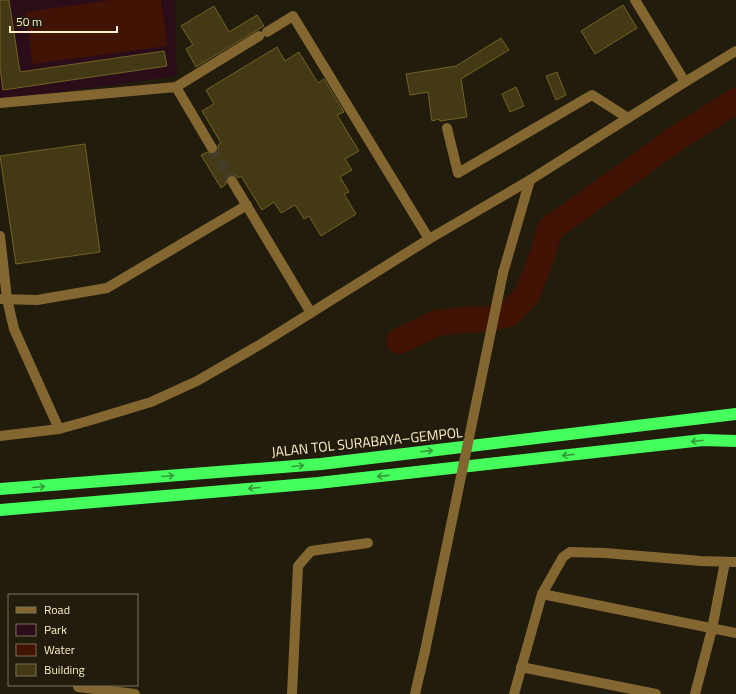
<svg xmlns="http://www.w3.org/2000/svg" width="736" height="694" font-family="'Titillium Web',sans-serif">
<rect width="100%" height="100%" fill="#211c0b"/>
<!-- green -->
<polygon fill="#2b0d1a" points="0,0 175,0 177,76 0,100"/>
<!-- water -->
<polygon fill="#401305" points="112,0 161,0 167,46 33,64 25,12"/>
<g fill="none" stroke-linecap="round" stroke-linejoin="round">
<!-- river -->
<polyline stroke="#401305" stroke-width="26" points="399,341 437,323 465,320 487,319 509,314 527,295 541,259 550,229 677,138 736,101"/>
</g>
<!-- building -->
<g fill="#433a15" stroke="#726225">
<polygon points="0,0 9,0 20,72 164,51 167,66 3,90 0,68"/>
<polygon points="623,5 637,28 595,54 581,31"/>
<polygon points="214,6 229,32 257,15 264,26 196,67 186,49 193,45 181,26"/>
<polygon points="501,38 509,50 461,79 467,117 440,121 439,119 432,121 428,92 410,95 406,74 456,66"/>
<polygon points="277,47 285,61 299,52 318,83 324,79 344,112 337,115 359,151 345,159 352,170 340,177 349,192 344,194 356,214 321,236 309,216 304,219 295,205 281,213 274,202 262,210 241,176 238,178 235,175 229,175 226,178 226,184 221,188 201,155 207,152 212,154 216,153 218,148 218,145 221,143 202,111 214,104 206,90"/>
<polygon points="557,72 566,95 556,100 546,76"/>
<polygon points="516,87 524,106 510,112 502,94"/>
<polygon points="85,144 100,252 16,264 0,156"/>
</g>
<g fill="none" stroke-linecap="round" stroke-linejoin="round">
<!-- minor-tunnel -->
<polyline stroke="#423c28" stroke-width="10" stroke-dasharray="10 5" stroke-linecap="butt" points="212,148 232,181"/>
<!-- minor -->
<g stroke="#846631" stroke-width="10">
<polyline points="635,0 685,82"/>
<polyline points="267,32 293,16 429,239"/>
<polyline points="176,87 259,36"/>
<polyline points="0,103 176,87 212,148"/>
<polyline points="447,128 458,173 592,95 628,118"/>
<polyline points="232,181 311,313"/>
<polyline points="0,236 7,299 14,329 59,429"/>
<polyline points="503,273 530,180"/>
<polyline points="0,299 37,300 107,288 247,205"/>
<polyline points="0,436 59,429 88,421 151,402 197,381 261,344 429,239 530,180 685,82 736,51"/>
<polyline points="542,594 736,633"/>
<polyline points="521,667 656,694"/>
<polyline points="78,687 135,694"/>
<polyline points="292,694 298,566 311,551 368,543"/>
<polyline points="415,694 425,651"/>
<polyline points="514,694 542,594 563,557 570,552 605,553 701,561 736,562"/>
<polyline points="695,694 712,629 725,562"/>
</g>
<!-- highway -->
<g stroke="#45ff5c" stroke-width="12">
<polyline points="0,489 321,464 736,414"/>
<polyline points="0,510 318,483 703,440 736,441"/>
</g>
<!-- minor-bridge -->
<polyline stroke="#846631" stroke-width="10" points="425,651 503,273"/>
</g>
<!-- one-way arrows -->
<defs><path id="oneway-shaft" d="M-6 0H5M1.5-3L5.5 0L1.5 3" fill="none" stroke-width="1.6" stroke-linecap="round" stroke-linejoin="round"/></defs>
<g stroke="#359938">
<use href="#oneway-shaft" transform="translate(697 441) rotate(173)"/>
<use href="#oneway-shaft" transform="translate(427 451) rotate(-7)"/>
<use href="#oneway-shaft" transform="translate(568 455) rotate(174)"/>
<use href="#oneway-shaft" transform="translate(298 466) rotate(-5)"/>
<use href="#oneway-shaft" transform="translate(168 476) rotate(-5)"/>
<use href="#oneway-shaft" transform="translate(383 476) rotate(174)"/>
<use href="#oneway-shaft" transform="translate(39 487) rotate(-5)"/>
<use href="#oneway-shaft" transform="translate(254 488) rotate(175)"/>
</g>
<g text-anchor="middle" stroke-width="4" stroke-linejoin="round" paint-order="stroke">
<!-- street labels -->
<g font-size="14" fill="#fff0ca" stroke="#211c0b">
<text transform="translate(367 442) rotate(-6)" y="5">JALAN TOL SURABAYA–GEMPOL</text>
</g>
</g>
<!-- legend -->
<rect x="8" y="594" width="130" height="92" fill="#211c0b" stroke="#7a7157"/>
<rect x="16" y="607" width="20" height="6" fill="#846631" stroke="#7a7157"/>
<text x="44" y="614" font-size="12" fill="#fff0ca">Road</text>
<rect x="16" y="624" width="20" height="12" fill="#2b0d1a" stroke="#7a7157"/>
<text x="44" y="634" font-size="12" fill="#fff0ca">Park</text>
<rect x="16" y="644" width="20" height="12" fill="#401305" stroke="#7a7157"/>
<text x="44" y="654" font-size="12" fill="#fff0ca">Water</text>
<rect x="16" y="664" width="20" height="12" fill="#433a15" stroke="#7a7157"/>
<text x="44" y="674" font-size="12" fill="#fff0ca">Building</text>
<!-- scale -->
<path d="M10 26v6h107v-6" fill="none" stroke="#fff0ca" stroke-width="2"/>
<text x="16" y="26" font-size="12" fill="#fff0ca" stroke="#211c0b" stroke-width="3" paint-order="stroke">50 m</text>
</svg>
